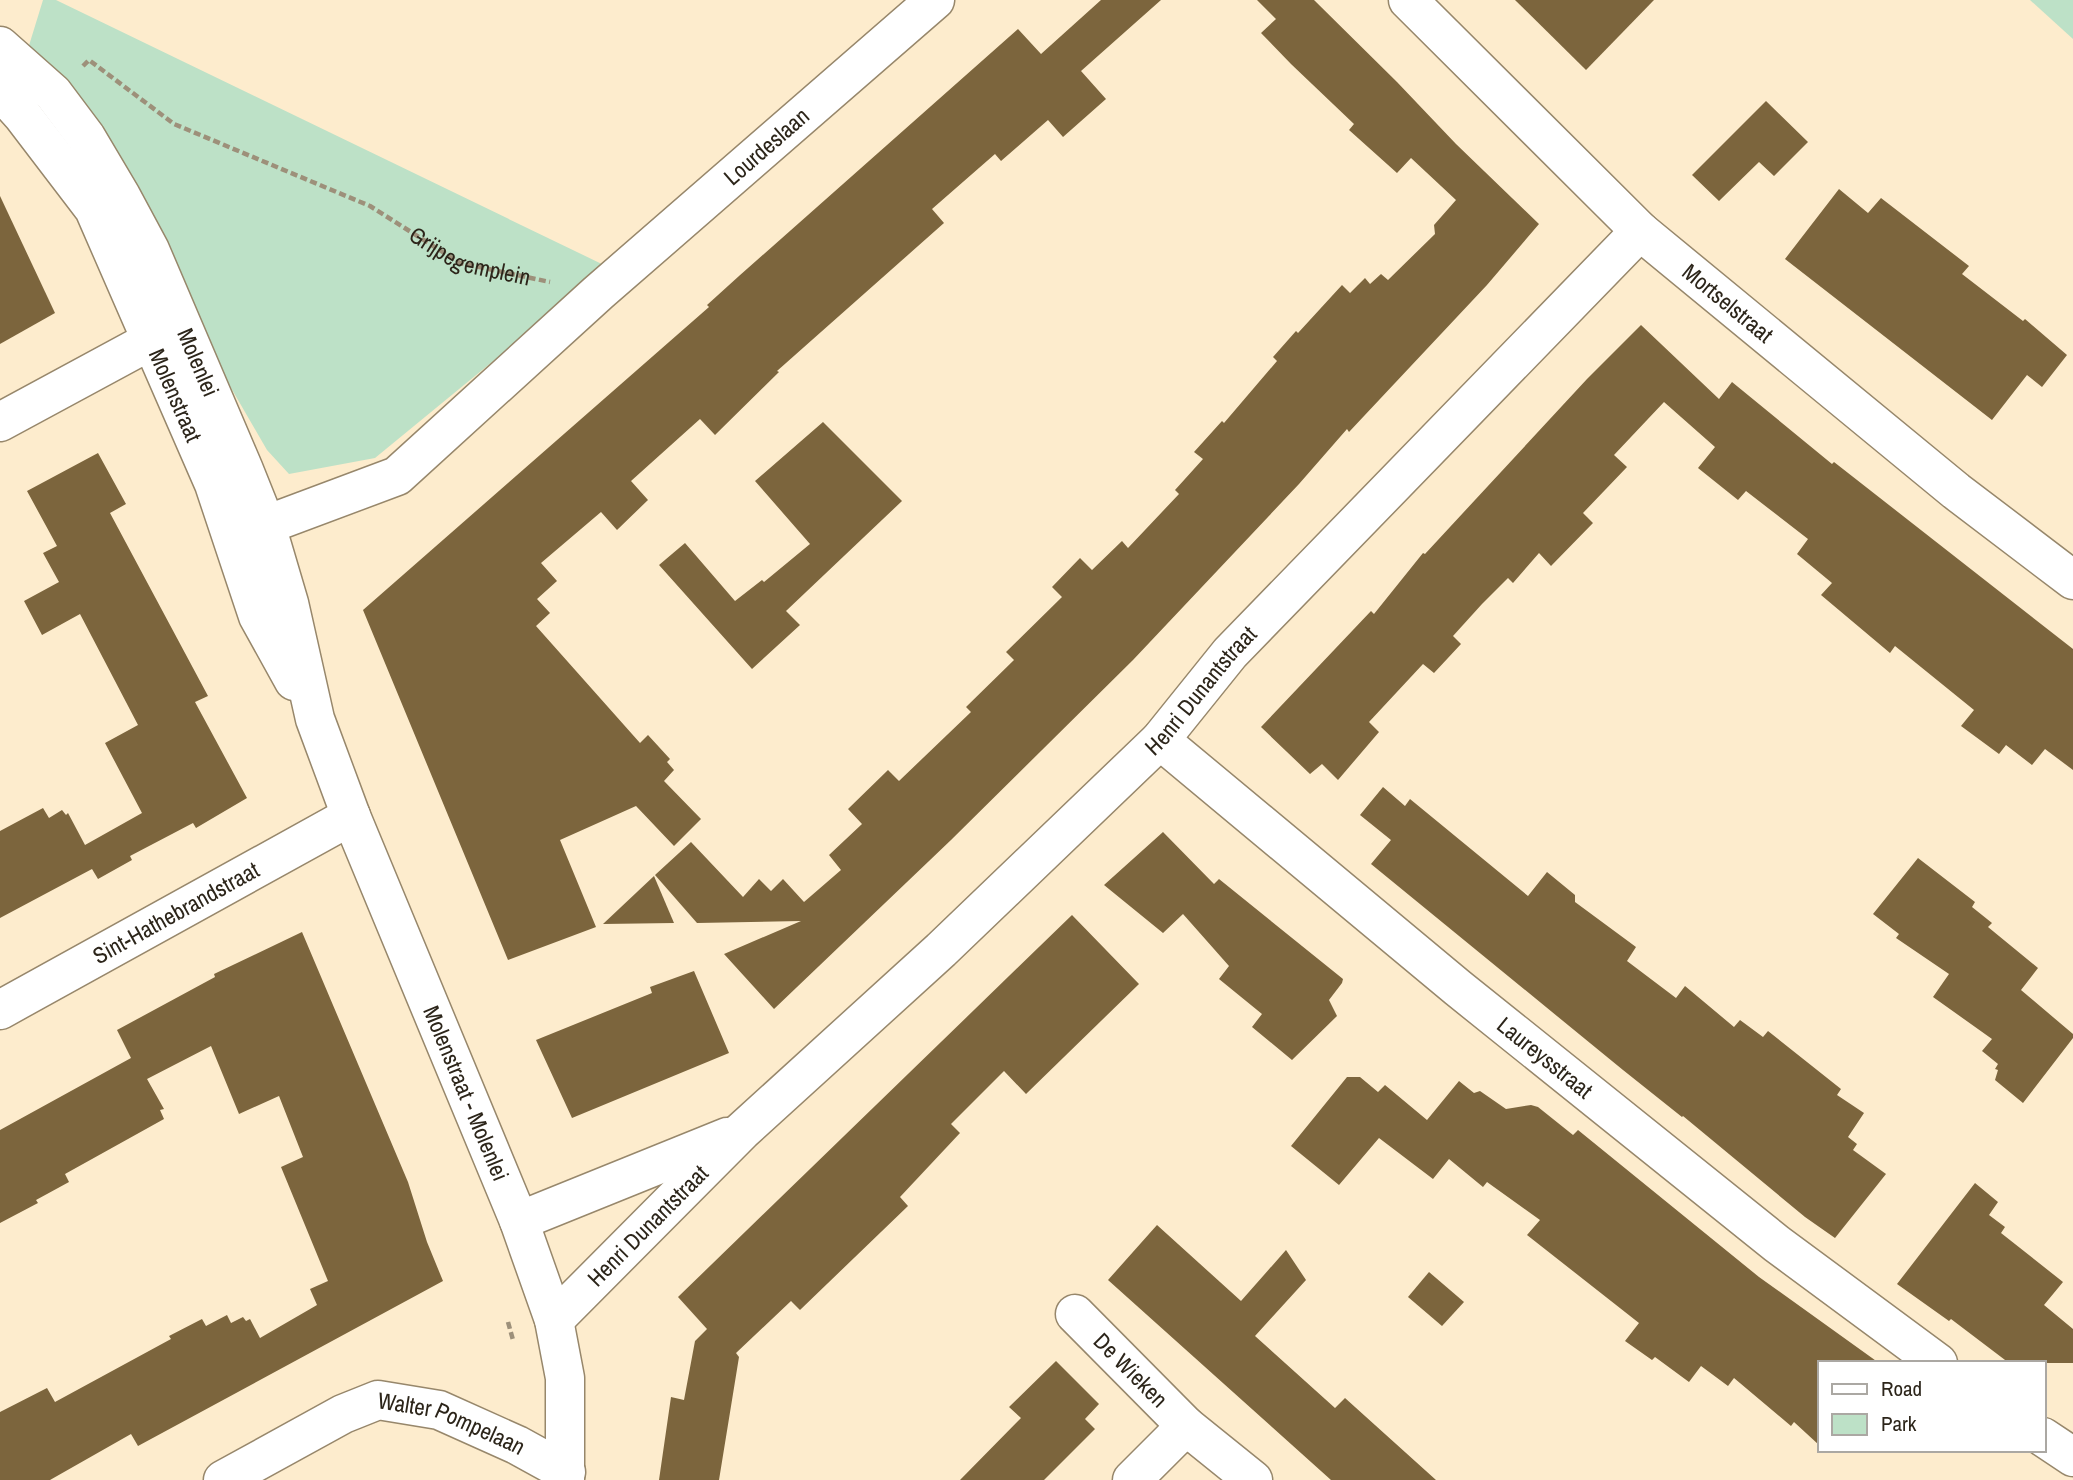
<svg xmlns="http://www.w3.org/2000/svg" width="2073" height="1480" font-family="'Archivo Narrow',sans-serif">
<rect width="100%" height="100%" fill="#fdeccd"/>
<!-- green -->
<g fill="#bde1c7">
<polygon points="43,0 56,0 608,267 375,458 289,474 267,450 176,293 27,52"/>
<polygon points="2030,0 2073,0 2073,39"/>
</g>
<!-- building -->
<g fill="#7c653d">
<polygon points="1101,0 1161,0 1081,71 1106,99 1063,137 1048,120 1001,161 995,154 932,209 944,223 777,371 779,372 715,435 700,419 631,481 648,500 617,530 601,512 541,563 557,581 537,599 550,613 536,626 640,743 648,735 670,759 667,762 674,770 664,781 701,819 674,846 636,806 560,840 596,927 508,960 363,610 709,307 707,305 739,276 1018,29 1041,54"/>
<polygon points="1257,0 1314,0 1397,82 1456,144 1539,224 1487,285 1349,432 1347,429 1299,484 1133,660 951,840 774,1009 724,954 801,921 697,923 655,875 691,842 743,897 759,879 771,891 783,879 804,902 841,870 829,855 862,824 848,809 888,770 899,781 971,712 966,707 1014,660 1006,652 1062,597 1052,587 1080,558 1092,570 1122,541 1128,548 1179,494 1175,490 1203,459 1194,452 1222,421 1224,423 1277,361 1273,357 1296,331 1298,333 1342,285 1350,293 1365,278 1370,284 1381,274 1388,280 1435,234 1434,225 1456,200 1411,158 1397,173 1349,130 1354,124 1291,64 1261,33 1276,19"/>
<polygon points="1515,0 1654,0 1586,70"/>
<polygon points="1766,101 1808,142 1774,176 1759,162 1719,201 1692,175"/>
<polygon points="1839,189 1868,213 1881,198 1969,266 1962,274 2023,321 2025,319 2067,355 2042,387 2027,375 1992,420 1785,259"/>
<polygon points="0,196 55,313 0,344"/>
<polygon points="1641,325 1719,399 1732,382 1832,464 1834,462 2073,649 2073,770 2045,749 2032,765 2006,745 1999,754 1961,726 1974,710 1895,646 1890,653 1821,595 1832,583 1797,554 1808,539 1746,491 1738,500 1698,468 1715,447 1664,402 1614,455 1627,467 1583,513 1593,523 1551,566 1539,553 1513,583 1508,578 1482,604 1453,636 1461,644 1434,673 1423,664 1369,722 1379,732 1338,780 1322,764 1310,774 1261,727 1371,611 1374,614 1423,553 1425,554 1587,379"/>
<polygon points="823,422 902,501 786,611 800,625 752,669 659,565 685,543 735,601 762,580 764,582 810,544 755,481"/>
<polygon points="98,453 126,504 110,513 208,696 195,702 247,798 196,828 193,823 130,856 132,860 98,879 92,869 0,918 0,831 43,808 49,818 62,810 66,815 68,813 85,845 142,813 105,743 138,725 80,614 42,635 24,601 59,582 43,553 57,546 27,491"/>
<polygon points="1383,787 1405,806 1410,799 1528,896 1547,872 1575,895 1575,902 1636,947 1627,961 1676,998 1685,986 1734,1027 1740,1020 1763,1037 1768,1031 1841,1089 1837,1095 1864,1113 1848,1137 1857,1144 1853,1150 1886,1174 1835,1238 1805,1217 1683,1116 1682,1117 1623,1070 1371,864 1391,840 1360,815"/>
<polygon points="1163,832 1214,884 1219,879 1343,979 1342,983 1329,1000 1337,1016 1292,1060 1252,1027 1262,1014 1219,979 1229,966 1183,914 1163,933 1104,885"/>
<polygon points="1918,858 1975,902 1972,907 1992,923 1988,927 2038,968 2021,990 2073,1034 2073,1038 2023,1103 1995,1080 1998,1070 1995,1069 1998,1064 1982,1051 1992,1039 1933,997 1949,974 1896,938 1899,934 1873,914"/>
<polygon points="654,876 674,923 603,924"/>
<polygon points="1072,915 1139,984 1026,1094 1004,1071 951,1124 960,1133 900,1197 908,1206 800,1310 791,1301 736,1353 739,1357 719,1480 659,1480 671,1397 684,1400 695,1341 707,1329 678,1297"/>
<polygon points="302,932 408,1182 427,1242 443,1281 138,1446 131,1434 50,1480 0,1480 0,1412 47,1388 55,1402 171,1339 169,1336 202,1319 206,1326 227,1315 231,1323 243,1317 246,1321 250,1319 260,1338 317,1305 310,1289 328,1281 281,1167 303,1157 279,1096 239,1114 211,1046 147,1079 164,1109 160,1110 164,1119 65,1174 69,1182 36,1200 38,1203 0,1223 0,1130 131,1058 117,1030 215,977 214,974"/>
<polygon points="694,971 729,1053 572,1118 536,1040 652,993 650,987"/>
<polygon points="1347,1077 1360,1077 1378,1092 1385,1085 1427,1120 1459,1081 1474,1093 1480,1091 1506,1109 1531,1105 1538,1107 1573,1135 1578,1130 1759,1277 1879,1363 1819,1363 1819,1445 1794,1422 1791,1426 1734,1378 1728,1386 1701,1366 1689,1382 1655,1357 1652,1360 1625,1341 1639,1323 1527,1235 1540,1220 1487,1182 1483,1187 1449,1159 1433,1179 1379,1138 1339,1185 1291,1146"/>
<polygon points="1975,1183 1998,1202 1989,1215 2005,1227 2001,1233 2063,1282 2044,1305 2073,1329 2073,1363 2009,1363 1951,1319 1949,1321 1897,1284"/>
<polygon points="1157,1225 1241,1301 1286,1250 1306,1280 1255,1336 1335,1408 1345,1398 1436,1480 1331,1480 1108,1280"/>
<polygon points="1429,1272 1464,1302 1442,1326 1408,1297"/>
<polygon points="1056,1361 1099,1404 1085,1419 1095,1429 1044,1480 960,1480 1021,1418 1009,1407"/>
</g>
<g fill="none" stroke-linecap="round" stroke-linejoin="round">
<defs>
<g id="minor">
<path id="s2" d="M1408,0l232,231 316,260 117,89"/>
<path id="s3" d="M0,46l53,47 33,44 35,59 29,54 94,220 22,55 23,78 26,116 36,97 168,405 35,99 11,58v102"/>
<path id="s4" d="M0,90l23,26 71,93 120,275 44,132 36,65"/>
<polyline points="0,422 174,328"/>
<path id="s5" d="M266,525l131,-49 201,-183 337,-293"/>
<path id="s6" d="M1160,740l298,248 319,256 161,119"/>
<path id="s7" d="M0,1010l351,-194"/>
<polyline points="519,1221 727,1137"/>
<path id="s8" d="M1075,1314l111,112"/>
<path id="s9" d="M554,1320l188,-189 199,-181 219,-210 70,-87 410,-422"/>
<polyline points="2043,1437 2073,1457"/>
<path id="s10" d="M223,1480l120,-66 35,-14 61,10 78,35 49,27"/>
<polyline points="1132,1480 1186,1426 1253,1480"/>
</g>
</defs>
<!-- minor casing -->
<use href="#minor" stroke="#97876b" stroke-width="41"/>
<!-- path -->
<g stroke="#9d907a" stroke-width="4.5" stroke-dasharray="7 3.5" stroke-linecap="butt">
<path id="s1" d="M83,66l6,-6 85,64 196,82 90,57 90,19"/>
<polyline points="508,1322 513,1340"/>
</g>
<!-- minor -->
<use href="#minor" stroke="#fff" stroke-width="38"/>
</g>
<g text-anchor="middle" stroke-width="7" stroke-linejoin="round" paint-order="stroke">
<!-- street labels -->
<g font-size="23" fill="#2c251a" stroke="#fff">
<text dy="8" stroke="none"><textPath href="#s5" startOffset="635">Lourdeslaan</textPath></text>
<text dy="8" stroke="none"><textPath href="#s1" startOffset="441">Grijpegemplein</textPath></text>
<text dy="8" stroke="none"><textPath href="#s2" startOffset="441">Mortselstraat</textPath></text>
<text dy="8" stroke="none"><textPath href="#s3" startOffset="378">Molenlei</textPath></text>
<text dy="8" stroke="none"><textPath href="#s4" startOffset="355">Molenstraat</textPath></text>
<text dy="8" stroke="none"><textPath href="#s9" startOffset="903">Henri Dunantstraat</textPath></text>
<text dy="8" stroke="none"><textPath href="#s7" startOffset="201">Sint-Hathebrandstraat</textPath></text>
<text dy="8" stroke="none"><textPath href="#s6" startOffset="499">Laureysstraat</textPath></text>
<text dy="8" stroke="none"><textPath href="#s3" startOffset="1158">Molenstraat - Molenlei</textPath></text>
<text dy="8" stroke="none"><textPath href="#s9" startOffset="133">Henri Dunantstraat</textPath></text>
<text dy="8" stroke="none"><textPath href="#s8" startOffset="79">De Wieken</textPath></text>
<text dy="8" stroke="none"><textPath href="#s10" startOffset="252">Walter Pompelaan</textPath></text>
</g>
</g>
<!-- legend -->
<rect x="1818" y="1361" width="228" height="91" fill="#ffffff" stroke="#aba8a3" stroke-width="2"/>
<rect x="1832" y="1384" width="35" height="10" fill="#ffffff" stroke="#aba8a3" stroke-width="2"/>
<text x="1881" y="1396" font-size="21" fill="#2c251a">Road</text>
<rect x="1832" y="1414" width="35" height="21" fill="#bde1c7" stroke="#aba8a3" stroke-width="2"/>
<text x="1881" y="1431" font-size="21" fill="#2c251a">Park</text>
</svg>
